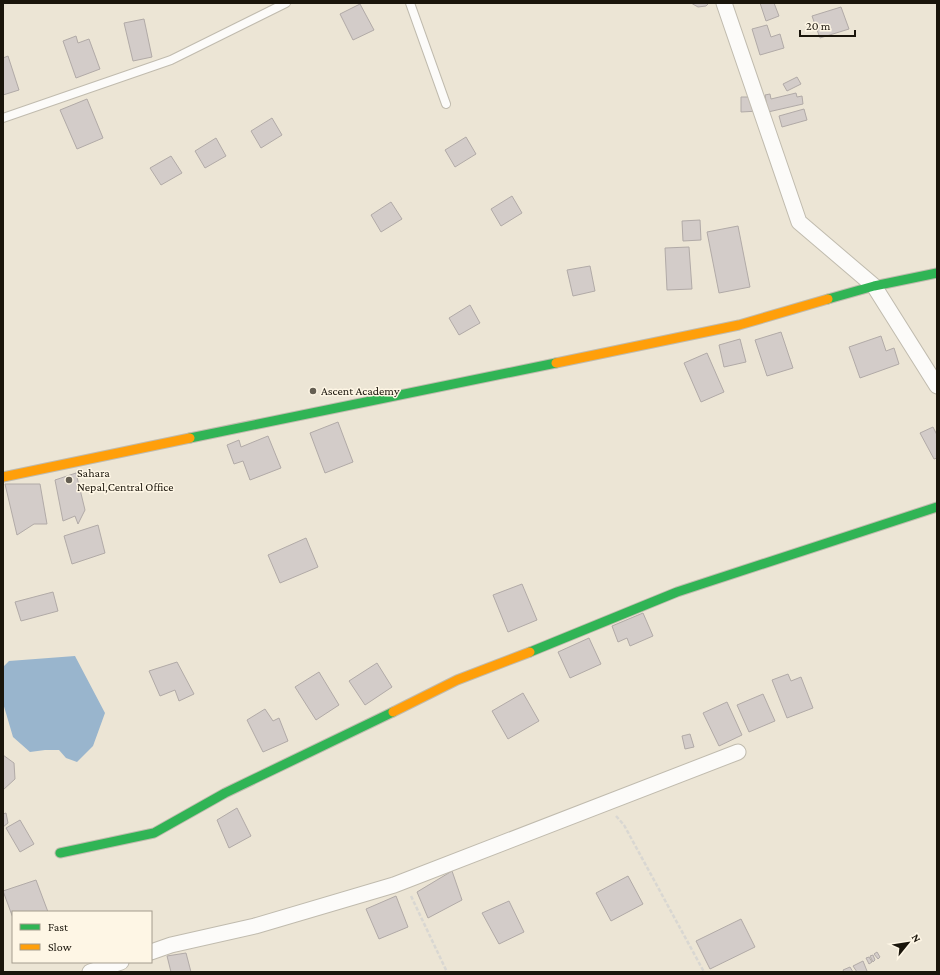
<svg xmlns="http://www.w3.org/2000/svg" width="940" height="975" font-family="'Crimson Pro',serif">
<rect width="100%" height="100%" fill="#ece5d5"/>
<!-- water -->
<polygon fill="#99b5cd" points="75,656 105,713 93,746 77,762 66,758 59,750 45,750 30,752 13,737 3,703 3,667 9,661"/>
<!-- building -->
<g fill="#d3ccc9" stroke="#b1aaa7">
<polygon points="691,3 709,3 706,6 698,7"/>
<polygon points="760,3 774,3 779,16 766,21"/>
<polygon points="360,4 374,30 353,40 340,14"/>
<polygon points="841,7 849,29 820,38 812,16"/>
<polygon points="144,19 152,57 133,61 124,23"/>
<polygon points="767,25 771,37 780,34 784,48 760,55 752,29"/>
<polygon points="76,36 78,43 89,39 100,69 76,78 63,41"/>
<polygon points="8,56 19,90 3,95 3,58"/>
<polygon points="797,77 801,84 787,91 783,84"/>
<polygon points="796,93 797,97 802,96 803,104 768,112 765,95 770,94 771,99"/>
<polygon points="741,97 758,97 759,111 741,112"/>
<polygon points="87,99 103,138 77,149 60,110"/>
<polygon points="804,109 807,120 782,127 779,116"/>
<polygon points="272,118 282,135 261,148 251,131"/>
<polygon points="466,137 476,154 455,167 445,150"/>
<polygon points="216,138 226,156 205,168 195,151"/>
<polygon points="171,156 182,173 161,185 150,168"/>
<polygon points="512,196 522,213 501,226 491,209"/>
<polygon points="391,202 402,219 381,232 371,215"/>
<polygon points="700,220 701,240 683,241 682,221"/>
<polygon points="738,226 750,287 719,293 707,232"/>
<polygon points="689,247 692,289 667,290 665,248"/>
<polygon points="590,266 595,291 573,296 567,270"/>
<polygon points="470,305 480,323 459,335 449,318"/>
<polygon points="781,332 793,368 767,376 755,340"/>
<polygon points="881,336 886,351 894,348 899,364 860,378 849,347"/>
<polygon points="740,339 746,362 724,367 719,345"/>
<polygon points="707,353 724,392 701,402 684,363"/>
<polygon points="338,422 353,462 325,473 310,433"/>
<polygon points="933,427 937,435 937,458 934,459 920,433"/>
<polygon points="268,436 281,468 250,480 243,461 234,464 227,445 239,440 241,447"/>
<polygon points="76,473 85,510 78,524 75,516 63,521 55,480"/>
<polygon points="5,484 40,484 47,524 34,524 17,535"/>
<polygon points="98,525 105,553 72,564 64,536"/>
<polygon points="306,538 318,567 280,583 268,555"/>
<polygon points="522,584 537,620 508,632 493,595"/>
<polygon points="53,592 58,611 21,621 15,602"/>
<polygon points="643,613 653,636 630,646 627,638 618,642 612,626"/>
<polygon points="589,638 601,664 570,678 558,652"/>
<polygon points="177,662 194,694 179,701 175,690 160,696 149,671"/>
<polygon points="377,663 392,687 365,705 349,681"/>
<polygon points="319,672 339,705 316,720 295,687"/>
<polygon points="788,674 791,681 801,677 813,708 787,718 772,680"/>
<polygon points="523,693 539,721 508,739 492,711"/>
<polygon points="763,694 775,721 749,732 737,705"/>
<polygon points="727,702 742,735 719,746 703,713"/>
<polygon points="265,709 273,721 279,718 288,741 263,752 247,720"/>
<polygon points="690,734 694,747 685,749 682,736"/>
<polygon points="3,755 14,763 15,779 3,790"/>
<polygon points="237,808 251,836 229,848 217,820"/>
<polygon points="6,813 8,823 3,827 3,814"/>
<polygon points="20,820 34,844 20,852 6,828"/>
<polygon points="452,871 462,900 428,918 417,892"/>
<polygon points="628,876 643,904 611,921 596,893"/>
<polygon points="36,880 48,912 13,912 13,918 3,891"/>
<polygon points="396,896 408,927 379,939 366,909"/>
<polygon points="509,901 524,932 499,944 482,913"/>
<polygon points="741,919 755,947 710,969 696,941"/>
<polygon points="877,952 880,957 878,959 874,954"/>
<polygon points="186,953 191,972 171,972 167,956"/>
<polygon points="873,955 875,960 873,962 870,956"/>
<polygon points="869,957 872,962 869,964 866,958"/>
<polygon points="863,961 867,971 865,972 857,972 853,966"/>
<polygon points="850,967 853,972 844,972 843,970"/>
</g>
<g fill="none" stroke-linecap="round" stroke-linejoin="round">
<defs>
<g id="lane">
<polyline points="410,3 446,104"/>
<polyline points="3,118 171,60 286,3"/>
</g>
<g id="street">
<polyline points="724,3 799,222 874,286 937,386"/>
<polyline points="151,952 171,945 255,926 394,885 738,752"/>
<polyline points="90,972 121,962"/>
</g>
<g id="fast">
<polyline points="828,299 874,286 937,273"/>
<polyline points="190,438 556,363"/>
<polyline points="530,652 677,592 937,507"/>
<polyline points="60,853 154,833 225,793 393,712"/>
</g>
<g id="slow">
<polyline points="556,363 739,325 828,299"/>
<polyline points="3,477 190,438"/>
<polyline points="393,712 457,680 530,652"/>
</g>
</defs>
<!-- lane casing -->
<use href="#lane" stroke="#c0bbae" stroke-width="10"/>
<!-- street casing -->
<use href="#street" stroke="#c0bbae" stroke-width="17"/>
<!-- fast casing -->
<use href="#fast" stroke="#c0bbae" stroke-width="11"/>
<!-- slow casing -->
<use href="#slow" stroke="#c0bbae" stroke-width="11"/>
<!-- path -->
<g stroke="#d9d7d2" stroke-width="2.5" stroke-dasharray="4 2" stroke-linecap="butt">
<polyline points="616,816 624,825 704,972"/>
<polyline points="411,896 447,972"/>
</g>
<!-- lane -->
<use href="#lane" stroke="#fcfbf9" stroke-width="8"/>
<!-- street -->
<use href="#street" stroke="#fcfbf9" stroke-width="15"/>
<!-- fast -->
<use href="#fast" stroke="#30b455" stroke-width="9"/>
<!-- slow -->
<use href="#slow" stroke="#ff9f0a" stroke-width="9"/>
</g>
<!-- markers -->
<g fill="#645e52" stroke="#fef6e5" stroke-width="1.5">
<circle cx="313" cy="391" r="4"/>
<circle cx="69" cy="480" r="4"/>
</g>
<g text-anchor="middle" stroke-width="3" stroke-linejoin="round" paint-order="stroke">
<!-- poi labels -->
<g font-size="12" fill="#1a150b" stroke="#fef6e5" text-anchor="start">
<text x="321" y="395">Ascent Academy</text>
<text x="77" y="477">Sahara<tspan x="77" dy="14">Nepal,Central Office</tspan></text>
</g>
</g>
<!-- border -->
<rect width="940" height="975" fill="none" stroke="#1a150b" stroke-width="8"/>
<!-- legend -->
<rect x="12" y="911" width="140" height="52" fill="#fef6e5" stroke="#a39c8e"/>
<rect x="20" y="924" width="20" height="6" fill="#30b455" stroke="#a39c8e"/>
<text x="48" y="931" font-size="12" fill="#1a150b">Fast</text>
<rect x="20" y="944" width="20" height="6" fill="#ff9f0a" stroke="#a39c8e"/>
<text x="48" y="951" font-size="12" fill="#1a150b">Slow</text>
<!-- north arrow -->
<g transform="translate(908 943) rotate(60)" stroke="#fef6e5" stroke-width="3" paint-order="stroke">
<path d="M0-3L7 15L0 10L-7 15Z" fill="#1a150b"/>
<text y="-6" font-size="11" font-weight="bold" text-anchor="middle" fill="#1a150b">N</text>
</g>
<!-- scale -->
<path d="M800 30v6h55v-6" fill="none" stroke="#1a150b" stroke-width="2"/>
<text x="806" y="30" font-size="12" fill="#1a150b" stroke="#fef6e5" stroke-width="3" paint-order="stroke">20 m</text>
</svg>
